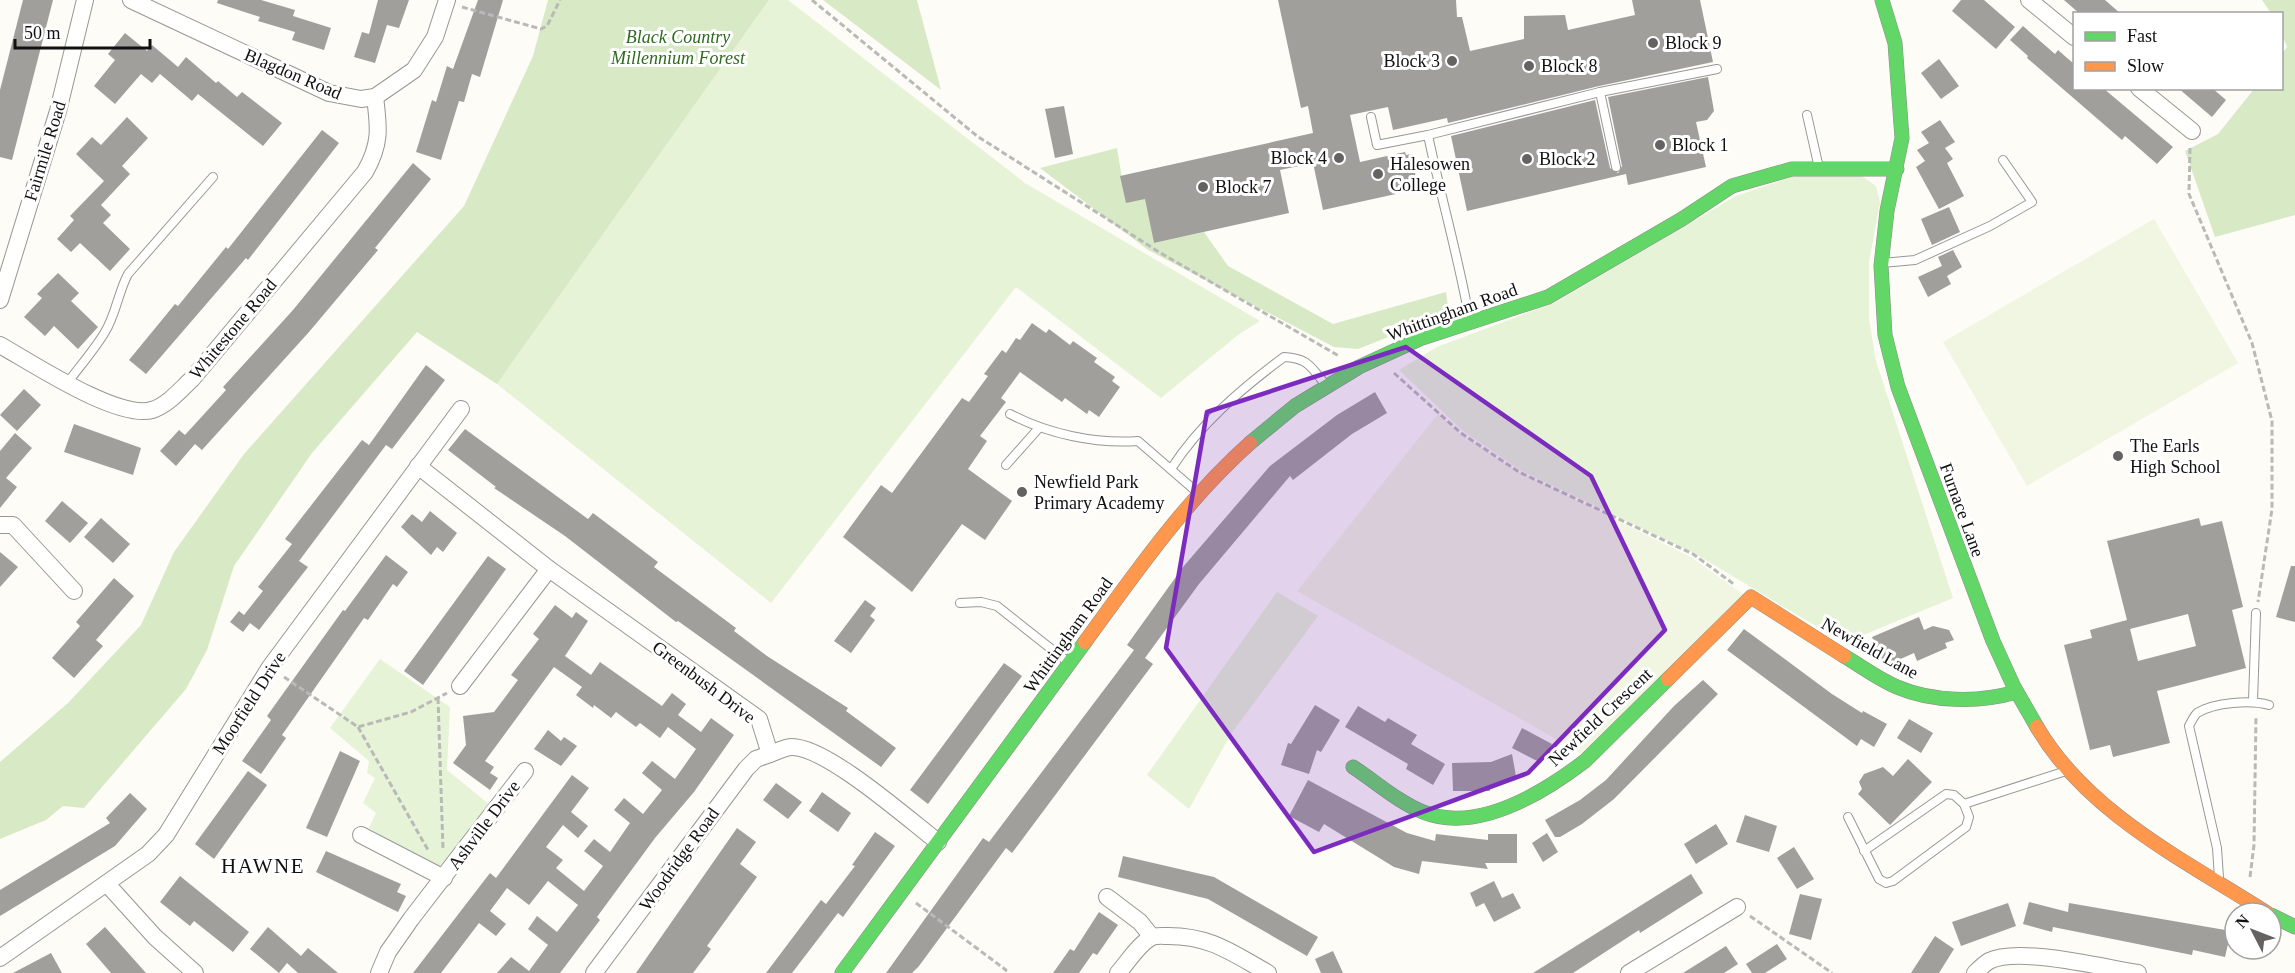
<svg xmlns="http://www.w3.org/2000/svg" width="2295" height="973" font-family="'Times New Roman',serif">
<rect width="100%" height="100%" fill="#fdfcf7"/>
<!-- green -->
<g fill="#e7f3d7">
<polygon points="769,0 788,0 1025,183 1260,321 1238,335 1161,398 1016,287 771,603 497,384"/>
<polygon points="1795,176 1862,176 1876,186 1880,203 1869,262 1869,319 1876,361 1953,598 1844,643 1694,553 1520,470 1463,431 1399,370 1437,347 1554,303 1736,196"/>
<polygon points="1277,592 1318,616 1231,734 1189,809 1147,775"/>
<polygon points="380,659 450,707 447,770 490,805 437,870 369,828 376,813 363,803 375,778 367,773 369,761 330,728"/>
</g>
<!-- forest -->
<g fill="#d8eac5">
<polygon points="548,0 769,0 497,384 417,332 312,453 234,566 207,650 186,689 84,808 63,806 46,820 0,839 0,762 68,703 141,625 174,552 244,454 464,206 533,56"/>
<polygon points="823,0 917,0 941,90"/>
<polygon points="2262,0 2295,0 2295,215 2215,237 2185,151 2218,134 2254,89 2282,88 2282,54 2287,47 2282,35 2282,14 2271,13"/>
<polygon points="1117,148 1126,202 1146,198 1154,243 1204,232 1228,266 1333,324 1446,292 1449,313 1358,349 1334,347 1148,250 1040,168"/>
</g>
<!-- pitch -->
<g fill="#f0f6e1">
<polygon points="2154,219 2238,363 2027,486 1943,342"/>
<polygon points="1438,414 1460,434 1519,472 1691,557 1744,595 1582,754 1297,591"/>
</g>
<!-- building -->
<g fill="#a19f9c" fill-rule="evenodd">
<polygon points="23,0 53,0 12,160 0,157 0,90"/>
<polygon points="218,0 261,0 295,10 293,16 331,28 324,50 292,40 295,32 258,21 260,17 217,3"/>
<polygon points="378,0 409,0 399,28 387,25 375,63 354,57 362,32 369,34"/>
<polygon points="478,0 503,0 480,77 472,74 464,102 459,101 441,160 416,152 432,100 436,102 447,66 453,69"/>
<polygon points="1278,0 1456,0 1457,17 1462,17 1470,51 1524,39 1524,16 1565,15 1568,30 1635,15 1632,0 1700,0 1713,62 1599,86 1448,123 1447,118 1393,130 1388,107 1350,115 1360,162 1405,152 1406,155 1411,154 1417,182 1413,184 1414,190 1323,210 1313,163 1280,170 1289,213 1154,243 1145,199 1126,203 1120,176 1313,133 1308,106 1301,108"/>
<polygon points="1961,0 1984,0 2015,27 1996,49 1952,11"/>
<polygon points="2064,0 2105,0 2121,14 2080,14"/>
<polygon points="2023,26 2055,54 2058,50 2074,64 2074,88 2103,88 2173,147 2157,164 2125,136 2122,140 2027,58 2028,56 2010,40"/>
<polygon points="125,33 147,51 152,45 178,67 186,57 216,83 218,81 237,97 242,92 282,123 263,146 198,94 192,101 160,74 152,83 141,74 115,104 94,86 115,60 108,54"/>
<polygon points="1939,59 1959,86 1941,99 1921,73"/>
<polygon points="1708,77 1714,111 1707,120 1696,122 1706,167 1628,185 1626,174 1467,211 1451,136 1595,100 1610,168 1618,173 1622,166 1608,97"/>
<polygon points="2178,88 2212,88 2226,100 2212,117"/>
<polygon points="1064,106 1073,154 1055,158 1045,109"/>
<polygon points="127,117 148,138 122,166 130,174 101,205 111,215 103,223 130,249 110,271 80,243 71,252 57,239 74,220 70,216 104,181 76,154 92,137 101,145"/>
<polygon points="1940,120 1955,142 1945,148 1953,159 1947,163 1964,196 1939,209 1916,167 1925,161 1917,150 1929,143 1921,132"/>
<polygon points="322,130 339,143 248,260 246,258 146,374 129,360 175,304 178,306 226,247 228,249"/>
<polygon points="413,163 431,179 375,248 378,250 309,332 202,450 195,444 176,466 160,451 179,430 185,435 226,390 223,387 293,310"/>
<polygon points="1949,207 1960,232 1932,245 1921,219"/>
<polygon points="1953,250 1962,267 1947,276 1951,284 1928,297 1918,277 1942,266 1938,257"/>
<polygon points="58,273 79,293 71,301 98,327 78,349 54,326 45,336 24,317 42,298 37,294"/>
<polygon points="1032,323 1046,333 1049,329 1070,345 1073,341 1097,358 1094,362 1115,377 1112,381 1120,387 1099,417 1089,410 1087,414 1065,398 1062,402 1020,372 1001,398 1006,402 980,436 987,441 968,469 1012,501 985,540 962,524 912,592 843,537 881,485 892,493 962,398 969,402 988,376 984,374 1002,350 1006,353 1016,338 1020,340"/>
<polygon points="426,365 445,380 392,449 386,445 299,561 308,567 259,630 250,623 243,632 230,622 239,611 244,615 263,591 258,587 292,544 285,539 362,440 369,445"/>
<polygon points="24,389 41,405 17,431 0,415"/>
<polygon points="1375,392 1387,413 1352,434 1293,480 1290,476 1199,584 1145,658 1153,664 1012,853 1006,848 919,966 912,973 886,973 983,838 989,842 1134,650 1127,645 1183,567 1270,466 1337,415"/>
<polygon points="74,424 141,448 133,475 64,452"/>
<polygon points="465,429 588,519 593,513 658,562 654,567 736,628 734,631 767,656 848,708 846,711 896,748 881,767 678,621 676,622 565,536 494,488 496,487 448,450"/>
<polygon points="15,433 32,448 6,478 17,487 0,508 0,451"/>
<polygon points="62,501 88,523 70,543 45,521"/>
<polygon points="430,511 457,533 443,552 437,547 431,555 401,527 412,514 422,522"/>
<polygon points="101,518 130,544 113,563 84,537"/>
<path d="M2199,518l2,8 21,-5 21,86 -11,3 14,58 -89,23 13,52 -57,14 -3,-12 -20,5 -26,-105 28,-7 -2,-8 37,-10 -20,-79zM2188,614l8,32 -58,15 -8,-32z"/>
<polygon points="0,552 18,567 0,587"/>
<polygon points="386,555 408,572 397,587 393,584 368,620 364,618 282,735 286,738 261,774 242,761 271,720 267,716 343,610 345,611"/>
<polygon points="488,556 506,569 423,685 404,671"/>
<polygon points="2291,566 2295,566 2295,622 2276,617"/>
<polygon points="114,578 134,596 96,640 103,646 74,678 52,658 80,626 76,622"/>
<polygon points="865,600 876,608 870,616 875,620 851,653 834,641"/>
<polygon points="555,605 572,618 576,612 588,621 565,656 591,675 600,662 662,706 672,693 686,704 678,715 701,732 711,718 734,735 694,792 655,838 597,917 600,920 560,973 497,973 511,957 529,971 548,945 528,929 537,916 557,932 578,905 548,881 529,905 507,888 490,911 506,924 496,936 479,923 441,973 413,973 490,873 496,878 572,775 589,788 571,812 588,826 578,838 563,825 546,847 563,860 556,868 584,891 603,866 584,851 594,839 610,852 630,823 614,810 624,798 643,814 662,790 642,773 652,761 675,779 696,749 668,727 660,738 640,723 636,727 616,712 611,718 594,705 593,708 576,695 582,687 554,667 485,761 494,767 490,773 498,778 490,790 453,763 466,745 463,716 494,712 518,680 511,675 539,639 533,634"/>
<polygon points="1919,617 1924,630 1933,626 1949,630 1954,640 1945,643 1947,648 1917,661 1914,653 1887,665 1882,662 1872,637"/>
<polygon points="1744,629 1832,694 1862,713 1863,711 1887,724 1874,747 1861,739 1857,746 1727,650"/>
<polygon points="1004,663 1022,676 928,804 910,790"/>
<polygon points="1703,680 1718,694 1614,799 1582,824 1560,837 1555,837 1545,820 1580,800 1606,780 1674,706"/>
<polygon points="1315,705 1340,720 1321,752 1317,750 1309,774 1281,765 1288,743 1291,744"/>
<polygon points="1358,706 1385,722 1388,718 1417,735 1411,744 1445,764 1433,785 1406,769 1408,764 1345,727"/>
<polygon points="1909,719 1933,733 1921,753 1897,738"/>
<polygon points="1522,728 1552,744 1541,763 1512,748"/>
<polygon points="548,730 561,741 564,737 577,746 561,766 534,749"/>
<polygon points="340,751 360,761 327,837 306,828"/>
<polygon points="1512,754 1516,776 1490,787 1490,791 1453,791 1452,763 1491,762"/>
<polygon points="1908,759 1932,782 1890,825 1858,794 1862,789 1859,782 1864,774 1883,767 1893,776"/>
<polygon points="248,771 267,785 214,859 195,844"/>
<polygon points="1308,780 1407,833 1435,841 1436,834 1488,840 1488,834 1517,834 1517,863 1485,863 1488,869 1422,861 1419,874 1394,867 1324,824 1319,832 1289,816"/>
<polygon points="776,783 802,802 788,819 763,800"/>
<polygon points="822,792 851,813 838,832 809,811"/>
<polygon points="130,793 147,809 115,846 0,916 0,890 110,823 106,818"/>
<polygon points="1745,815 1777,826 1769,852 1736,842"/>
<polygon points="1716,824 1728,844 1696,864 1684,844"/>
<polygon points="737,828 756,842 740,864 757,877 707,946 711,949 693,973 636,973"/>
<polygon points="875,832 895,846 843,917 838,913 792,973 766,973 821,900 826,904 855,866 852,865"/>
<polygon points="1547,833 1558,852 1543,862 1532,843"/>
<polygon points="1794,847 1814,879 1797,889 1777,858"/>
<polygon points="326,851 401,884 397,892 406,896 398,912 316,872"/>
<polygon points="1123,856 1214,877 1318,937 1307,956 1208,899 1118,877"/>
<polygon points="1691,874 1703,893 1640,933 1639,930 1573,973 1533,973"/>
<polygon points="180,876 249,932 233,952 194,921 190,926 160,902"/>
<polygon points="1494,881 1502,898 1513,893 1521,908 1494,922 1484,903 1476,907 1470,893"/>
<polygon points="1800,894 1822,899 1811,940 1789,934"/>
<polygon points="2029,902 2068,912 2069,903 2231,931 2225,957 2193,950 2192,955 2053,927 2052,932 2023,924"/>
<polygon points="2008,903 2016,926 1961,946 1952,922"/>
<polygon points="1099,912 1118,925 1097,955 1093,953 1079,973 1053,973 1070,949 1074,951"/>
<polygon points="105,927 146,973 111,973 86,944"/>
<polygon points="268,927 301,956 308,948 338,973 298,973 287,963 279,973 250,949"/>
<polygon points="1935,936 1954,949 1939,973 1911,973"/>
<polygon points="1777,944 1787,959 1765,973 1752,973 1746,964"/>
<polygon points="1726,946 1738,964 1724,973 1683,973"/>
<polygon points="1333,951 1343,973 1321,973 1315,959"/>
<polygon points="51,953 62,973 13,973"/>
</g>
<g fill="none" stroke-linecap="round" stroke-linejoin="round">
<defs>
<g id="lane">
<polyline points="1807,115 1819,168"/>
<path d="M1371,117l6,28 51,-10c13,63 31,124 42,187"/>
<polyline points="1428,135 1600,92"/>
<polyline points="1616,167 1600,92 1717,69"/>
<polyline points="1882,263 1915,260 1990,226 2032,202 2003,160"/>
<path d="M68,382c12,-16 27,-33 37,-50 11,-18 13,-39 23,-58l85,-97"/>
<path d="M1010,414c38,20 85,30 128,27l60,52"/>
<polyline points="1006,465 1038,429"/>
<path d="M1171,469c29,-45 70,-80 113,-112 24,1 27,10 41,27"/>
<polyline points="960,603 981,602 997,606 1069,663"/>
<polyline points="2253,701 2256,613"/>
<polyline points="1848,817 1879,879 1886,883 1893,881 1966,827 1969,817 1964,804 2066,771"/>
<polyline points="1864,851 1946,794 1954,795 1964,804"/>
<path d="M2219,878l-2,-30 -28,-122c2,-4 5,-10 8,-13 18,-11 54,-13 72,-8"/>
</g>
<g id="street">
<polyline points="131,0 329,93 361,99 375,97 414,70 435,37 447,0"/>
<polyline points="2029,0 2074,37"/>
<polyline points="2139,88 2192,131"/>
<polyline points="0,300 58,111 85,0"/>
<path d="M0,345c32,18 118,75 152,65 16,-5 28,-20 40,-31l173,-207c16,-28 14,-44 10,-75"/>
<path d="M418,466l131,103 210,150 11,35c6,-2 15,-7 22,-7 35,0 116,72 146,95"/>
<polyline points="0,525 13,525 74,591"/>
<polyline points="460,686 549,569"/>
<polyline points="361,835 444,878"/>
<polyline points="107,884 155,937 195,973"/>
<polyline points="1107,897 1140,922 1152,937"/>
<polyline points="0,958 148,854 166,835 270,667 461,409"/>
<polyline points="379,973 388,952 411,919 525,771"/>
<polyline points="594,973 746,769 756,759 770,754"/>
<path d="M1118,973c10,-11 19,-27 32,-35 5,-3 13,-2 18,-2 43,0 64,17 100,37"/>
<polyline points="1629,973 1737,907"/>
<path d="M1975,973c4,-4 9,-9 14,-12 29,-15 116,7 149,12"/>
</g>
<g id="fast">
<polyline points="1882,0 1895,43 1902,138 1887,211 1881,266 1885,335 1898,387 1993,641 2014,687 2037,727"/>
<polyline points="1250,443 1295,406 1359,367 1422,338 1548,297 1682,219 1732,186 1792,169 1897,169"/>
<path d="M1844,656c17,10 34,23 53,31 35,15 82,16 119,5"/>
<path d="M1353,767c23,15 45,35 70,45 55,22 120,-19 162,-51l83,-82"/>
<polyline points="2271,915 2295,927"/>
<polyline points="842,973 1085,642"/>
</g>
<g id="slow">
<path d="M1085,642c51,-70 100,-141 165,-199"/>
<polyline points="1668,679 1751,597 1844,656"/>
<path d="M2037,727c50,86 149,134 230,186"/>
</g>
</defs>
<!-- lane casing -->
<use href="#lane" stroke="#979795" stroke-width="10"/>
<!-- street casing -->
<use href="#street" stroke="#979795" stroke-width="18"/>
<!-- fast casing -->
<use href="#fast" stroke="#8e8d8b" stroke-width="15"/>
<!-- slow casing -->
<use href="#slow" stroke="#8e8d8b" stroke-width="15"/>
<!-- path -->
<g stroke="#b9b9b8" stroke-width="3" stroke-dasharray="6 3" stroke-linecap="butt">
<polyline points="812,0 977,136 1159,252 1339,356"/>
<polyline points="462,7 541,29 547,26 560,0"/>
<polyline points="2190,148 2189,194 2252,343 2272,421 2272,509 2258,602"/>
<polyline points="1394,373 1461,433 1519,472 1693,554 1735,585"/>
<polyline points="284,677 358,727 411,712 447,693"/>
<polyline points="438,698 443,849"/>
<polyline points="358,727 428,850"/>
<polyline points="2250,877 2254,845 2256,716"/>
<polyline points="916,903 1006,970 1004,973"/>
<polyline points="1750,916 1832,973"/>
</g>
<!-- lane -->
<use href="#lane" stroke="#fffffe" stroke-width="8"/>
<!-- street -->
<use href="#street" stroke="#fffffe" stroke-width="16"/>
<!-- fast -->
<use href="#fast" stroke="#63d668" stroke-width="14"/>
<!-- slow -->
<use href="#slow" stroke="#ff974d" stroke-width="14"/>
</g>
<!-- marked area -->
<path fill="#7b2cbf" fill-opacity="0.2" stroke="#7b2cbf" stroke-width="4.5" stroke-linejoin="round" d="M1406,347l185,129 74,154 -137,143 -214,79 -148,-204 41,-236z"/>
<!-- markers -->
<g fill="#646362" stroke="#fff" stroke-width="2">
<circle cx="1653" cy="43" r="6"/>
<circle cx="1452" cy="61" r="6"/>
<circle cx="1529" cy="66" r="6"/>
<circle cx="1660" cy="145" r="6"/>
<circle cx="1339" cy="158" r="6"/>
<circle cx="1527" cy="159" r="6"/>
<circle cx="1378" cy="174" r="6"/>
<circle cx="1203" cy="187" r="6"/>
<circle cx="2118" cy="456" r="6"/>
<circle cx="1022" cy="492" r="6"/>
</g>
<g text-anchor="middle" stroke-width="6" stroke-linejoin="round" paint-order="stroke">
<!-- park labels -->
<g font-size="18" font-style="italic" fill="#2f6b1f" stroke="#fff">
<text x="678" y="43">Black Country<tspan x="678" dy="21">Millennium Forest</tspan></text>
</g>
<!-- poi labels -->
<g font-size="18" fill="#111" stroke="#fff" text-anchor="start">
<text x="1665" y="49">Block 9</text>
<text x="1440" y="67" text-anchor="end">Block 3</text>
<text x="1541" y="72">Block 8</text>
<text x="1672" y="151">Block 1</text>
<text x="1327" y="164" text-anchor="end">Block 4</text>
<text x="1539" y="165">Block 2</text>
<text x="1390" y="170">Halesowen<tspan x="1390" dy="21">College</tspan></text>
<text x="1215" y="193">Block 7</text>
<text x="2130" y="452">The Earls<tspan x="2130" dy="21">High School</tspan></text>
<text x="1034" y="488">Newfield Park<tspan x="1034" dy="21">Primary Academy</tspan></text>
</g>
<!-- street labels -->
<g font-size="18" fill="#111" stroke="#fff">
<text transform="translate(293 74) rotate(23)" y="6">Blagdon Road</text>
<text transform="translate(45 151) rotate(-73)" y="6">Fairmile Road</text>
<text transform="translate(1452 312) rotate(-20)" y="6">Whittingham Road</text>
<text transform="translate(233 329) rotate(-50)" y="6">Whitestone Road</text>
<text transform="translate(1962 510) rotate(70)" y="6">Furnace Lane</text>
<text transform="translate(1068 635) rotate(-54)" y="6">Whittingham Road</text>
<text transform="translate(1870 648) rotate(29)" y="6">Newfield Lane</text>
<text transform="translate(704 682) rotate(37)" y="6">Greenbush Drive</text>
<text transform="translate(249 703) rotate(-57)" y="6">Moorfield Drive</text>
<text transform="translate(1600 717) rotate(-43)" y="6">Newfield Crescent</text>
<text transform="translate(484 825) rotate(-53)" y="6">Ashville Drive</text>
<text transform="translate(679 859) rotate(-54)" y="6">Woodridge Road</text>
</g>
<!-- quarter labels -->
<g font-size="21" letter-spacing="1.5" fill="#111" stroke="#fff">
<text x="263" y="873">HAWNE</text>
</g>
</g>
<!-- legend -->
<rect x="2073" y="12" width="210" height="78" fill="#ffffff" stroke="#a0a0a0" stroke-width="1.5"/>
<rect x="2085" y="32" width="30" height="9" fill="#63d668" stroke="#a0a0a0" stroke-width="1.5"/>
<text x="2127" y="42" font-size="18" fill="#111111">Fast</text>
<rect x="2085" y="62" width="30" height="9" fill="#ff974d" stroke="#a0a0a0" stroke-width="1.5"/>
<text x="2127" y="72" font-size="18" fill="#111111">Slow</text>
<!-- north arrow -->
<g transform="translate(2253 931) rotate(312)"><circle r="28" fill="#ffffff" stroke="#a0a0a0" stroke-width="1.5"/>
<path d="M0-4.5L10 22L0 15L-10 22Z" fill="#646362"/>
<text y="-9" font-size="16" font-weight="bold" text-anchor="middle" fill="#111111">N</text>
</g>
<!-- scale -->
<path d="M15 39v9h135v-9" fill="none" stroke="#111111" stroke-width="3"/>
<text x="24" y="39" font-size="18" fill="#111111" stroke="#ffffff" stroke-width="4.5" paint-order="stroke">50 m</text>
</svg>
